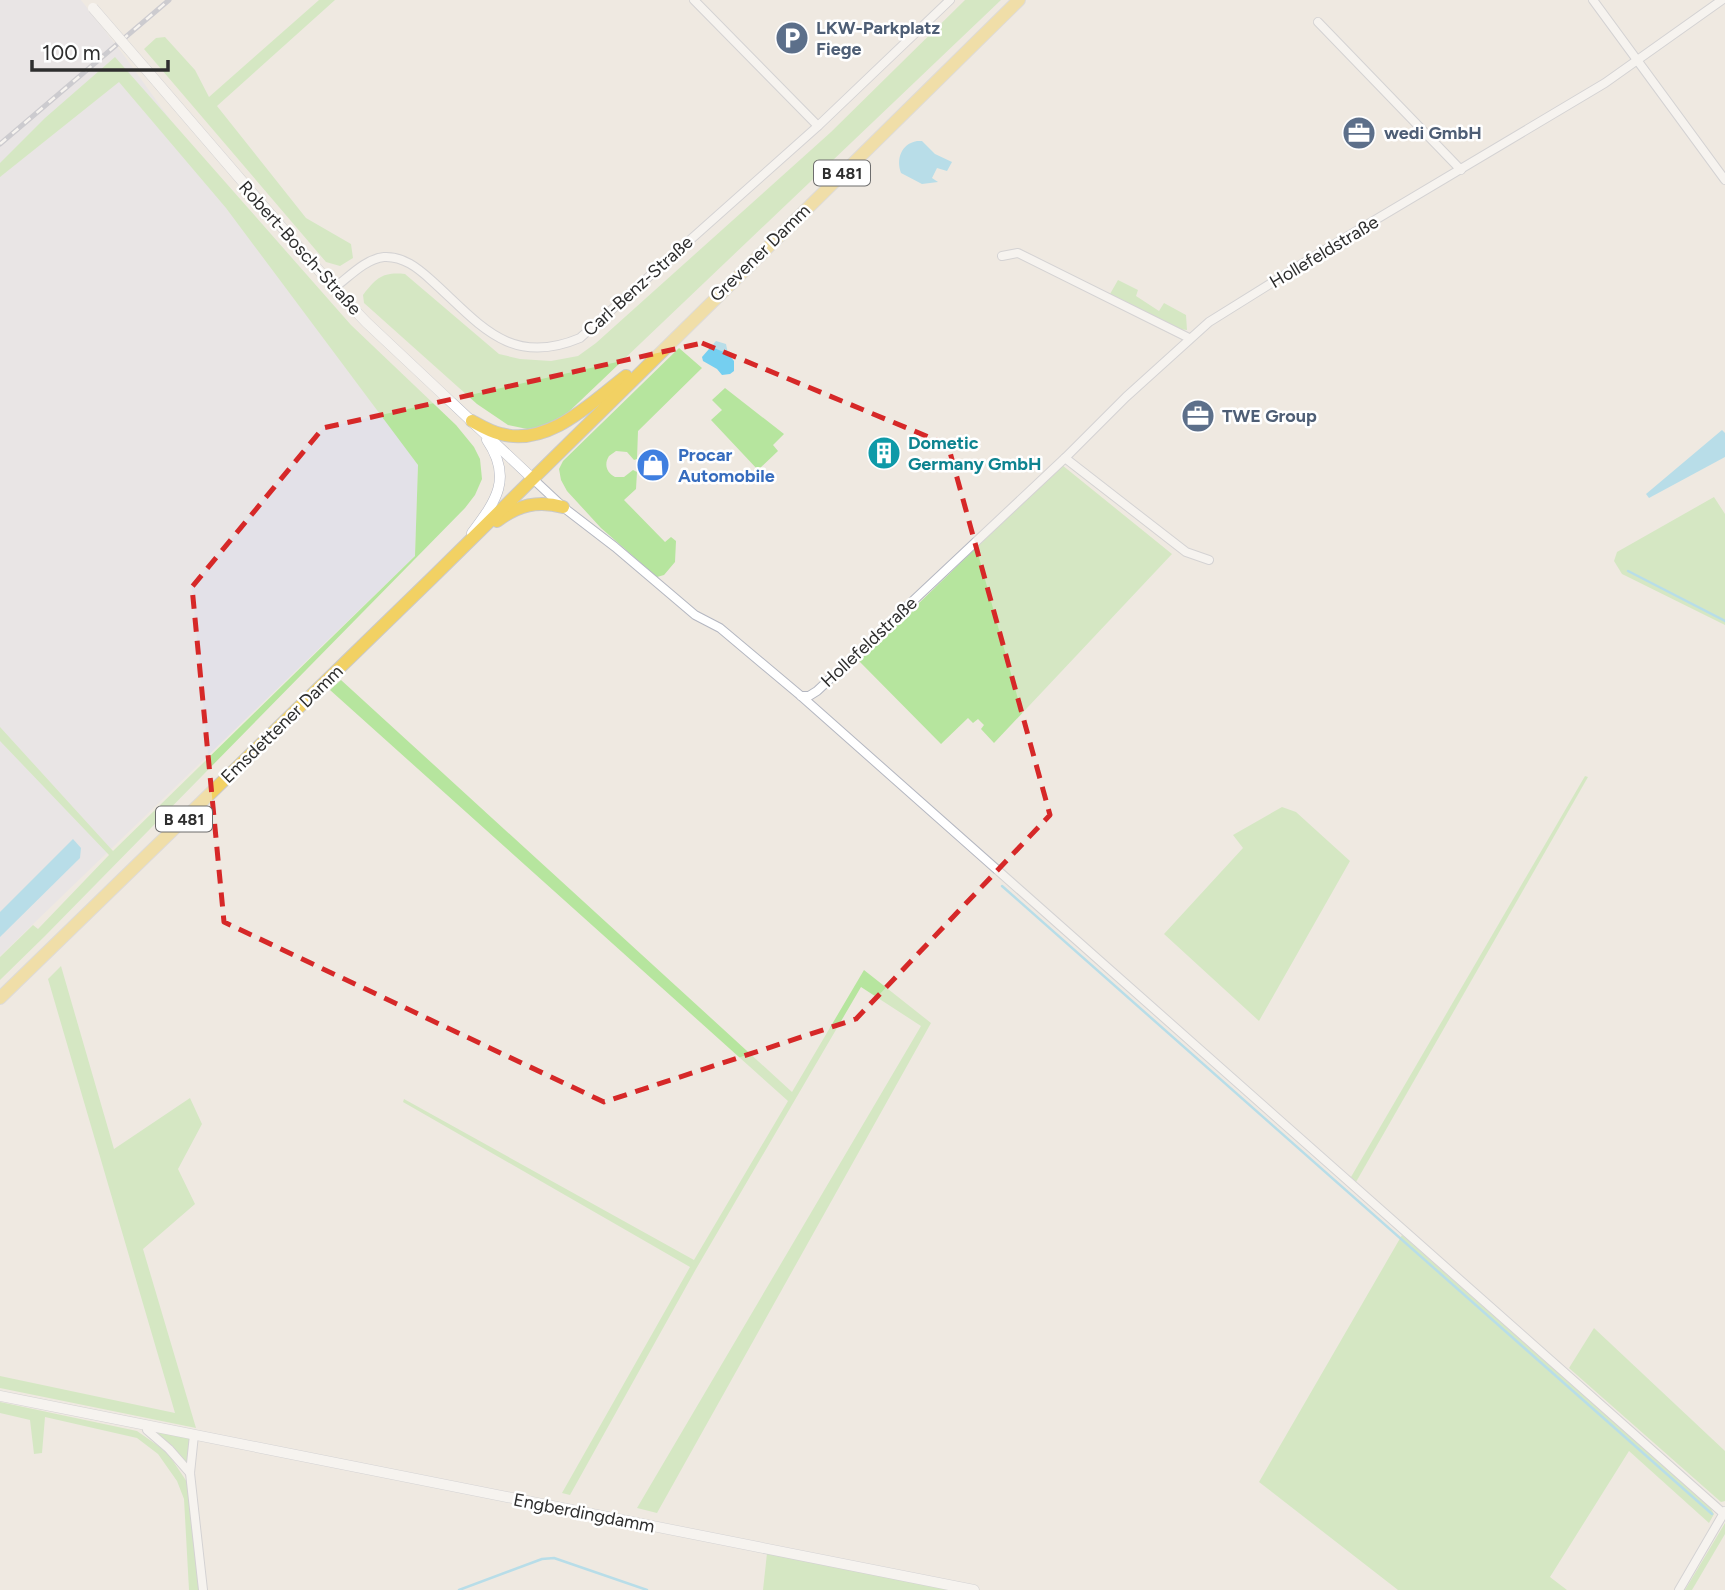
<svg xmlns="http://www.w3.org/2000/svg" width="1725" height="1590" font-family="Figtree,sans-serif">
<rect width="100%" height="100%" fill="#efe9e1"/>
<!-- industrial -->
<polygon fill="#e3e1e8" points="0,0 81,0 123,54 418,465 415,556 0,956"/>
<!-- green -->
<g fill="#b6e59e">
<polygon points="319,0 335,0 217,106 306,218 351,244 353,258 340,266 326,262 144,49 156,38 165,37 195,70 209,97"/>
<path d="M965,0h36l-444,423 -25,7 -24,-5 -31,-21 -113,-101 -1,-8c14,-18 20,-23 42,-21l94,80 21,5 31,2 27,-5 18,-13 235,-211z"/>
<polygon points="115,57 351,325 456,425 474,447 480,459 482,479 475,495 465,508 45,936 0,980 0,957 33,925 38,929 109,855 0,741 0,727 113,851 415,556 418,465 226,208 119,82 0,177 0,163 45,118"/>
<polygon points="1118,280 1138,290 1136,296 1159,311 1164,303 1186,315 1187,330 1179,329 1110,294"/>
<path d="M679,348l23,20 -64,63 -1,28 -3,1 -7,-8 -11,-1 -7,5c-5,8 -3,16 6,21h9l9,-7 4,2 -1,17 -12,11 41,42 6,-5 5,4 -1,21 -11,13 -7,2 -56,-49 -34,-37 -6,-11 -2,-11 4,-8z"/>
<polygon points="725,388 784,434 773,445 778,451 758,470 711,420 722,410 712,400"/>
<polygon points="1062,465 1172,554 994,743 981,729 984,725 978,719 973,723 968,718 941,744 859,661"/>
<polygon points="1714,497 1725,514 1725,625 1622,574 1614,561 1617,552"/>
<polygon points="341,680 792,1092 864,970 931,1023 657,1513 637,1508 921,1026 861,987 696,1269 570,1495 562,1493 690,1267 403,1102 404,1099 694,1260 788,1101 330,690"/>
<polygon points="1585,776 1588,777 1356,1182 1351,1177"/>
<polygon points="1282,807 1296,812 1350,861 1259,1021 1164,934 1243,848 1233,835"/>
<polygon points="61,966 114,1149 190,1098 202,1124 178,1169 195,1204 143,1249 196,1428 0,1388 0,1376 175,1413 48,979"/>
<polygon points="1402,1235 1710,1507 1714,1514 1709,1523 1629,1451 1550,1577 1567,1590 1398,1590 1259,1482"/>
<polygon points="1594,1328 1725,1451 1725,1501 1721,1502 1569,1368"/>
<polygon points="0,1402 137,1431 167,1452 189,1485 201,1590 189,1590 184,1499 177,1481 158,1454 137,1438 45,1417 42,1453 34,1454 30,1420 0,1413"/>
<polygon points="154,1431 190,1438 188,1467"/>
<polygon points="1725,1523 1725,1534 1692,1590 1685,1590"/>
<polygon points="767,1553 958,1590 763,1590"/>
</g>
<!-- water -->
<g fill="#75cff0">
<path d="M917,141h5l13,13 17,8 -5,9 -10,-3 -5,10 6,4 -16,2 -21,-11c-5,-14 0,-29 16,-32z"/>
<polygon points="716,341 726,344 728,354 734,361 734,371 730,374 722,375 717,369 703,361 702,357"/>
<polygon points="1722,430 1725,433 1725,457 1649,498 1646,494"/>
<polygon points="73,839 81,848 80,858 0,937 0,912"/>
</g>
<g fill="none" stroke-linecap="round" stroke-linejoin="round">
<!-- stream -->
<g stroke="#75cff0" stroke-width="2.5">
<polyline points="1628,571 1725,621"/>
<polyline points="1002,886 1712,1514"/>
<polyline points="459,1590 542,1559 554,1558 647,1590"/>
</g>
<defs>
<g id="minor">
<polyline points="694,0 818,126"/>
<polyline points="1593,0 1725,180"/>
<polyline points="1318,22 1461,170"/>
<polyline points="1002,256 1018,253 1189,338"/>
<path d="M334,288c15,-11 31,-29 50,-31 19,-1 34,11 47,23 48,43 78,88 149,58l238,-212 132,-126"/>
<polyline points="1065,458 1186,552 1209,560"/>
<polyline points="532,478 563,507 615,547 695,615 720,628 801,696 1723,1513"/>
<polyline points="801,696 809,696 817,691 1065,458 1126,397 1209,322 1318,254 1605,83 1722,0"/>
<polyline points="147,1426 147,1430 169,1449 190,1473"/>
<polyline points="194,1435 190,1473 203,1590"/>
<polyline points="1679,1590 1725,1511"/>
</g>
<g id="tertiary">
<polyline points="144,67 334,288 366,322 532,478"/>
<path d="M472,533c24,-32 41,-55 15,-93"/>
<polyline points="0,1396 974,1590"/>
</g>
<g id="primary">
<path d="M472,421c9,5 19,11 29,13 48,13 91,-32 125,-58"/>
<path d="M497,521c21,-16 41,-21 66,-14"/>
<polyline points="0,998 433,577 1019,0"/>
</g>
</defs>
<!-- minor casing -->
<use href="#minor" stroke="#b4b7c1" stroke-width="10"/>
<!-- tertiary casing -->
<use href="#tertiary" stroke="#b4b7c1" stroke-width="11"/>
<!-- primary casing -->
<use href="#primary" stroke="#c9c9c9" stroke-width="14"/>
<!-- minor -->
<use href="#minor" stroke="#fff" stroke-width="8"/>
<!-- tertiary -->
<use href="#tertiary" stroke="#fff" stroke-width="10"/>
<!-- primary -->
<use href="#primary" stroke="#f2d163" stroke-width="12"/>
<defs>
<polyline id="rail" points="0,144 169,0"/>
</defs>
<!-- rail casing -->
<use href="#rail" stroke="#a3a6b8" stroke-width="5"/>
<!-- rail -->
<use href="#rail" stroke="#fff" stroke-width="2.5" stroke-dasharray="8" stroke-linecap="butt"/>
<defs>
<polyline id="tertiary-bridge" points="93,8 144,67"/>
</defs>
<!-- tertiary-bridge casing -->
<use href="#tertiary-bridge" stroke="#b4b7c1" stroke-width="11" stroke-linecap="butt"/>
<!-- tertiary-bridge -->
<use href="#tertiary-bridge" stroke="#fff" stroke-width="10"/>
</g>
<!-- marked area -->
<path d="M0 0H1725V1590H0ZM702,343l246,102 102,370 -194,204 -252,83 -380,-180 -32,-335 131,-159z" fill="#efe9e1" fill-opacity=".55" fill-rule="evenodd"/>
<path fill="none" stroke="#d62828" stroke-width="5" stroke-dasharray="14 9" stroke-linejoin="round" d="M702,343l246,102 102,370 -194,204 -252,83 -380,-180 -32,-335 131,-159z"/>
<!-- icons -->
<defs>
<symbol id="parking-disc" viewBox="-11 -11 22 22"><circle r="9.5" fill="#5c6f8a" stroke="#fff"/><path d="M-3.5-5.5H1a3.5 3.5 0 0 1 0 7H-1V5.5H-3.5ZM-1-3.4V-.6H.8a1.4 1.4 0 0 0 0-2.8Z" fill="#fff"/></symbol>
<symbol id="office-disc" viewBox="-11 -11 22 22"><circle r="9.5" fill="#5c6f8a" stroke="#fff"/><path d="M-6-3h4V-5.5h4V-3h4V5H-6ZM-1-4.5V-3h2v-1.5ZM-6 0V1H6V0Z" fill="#fff"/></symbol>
<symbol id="building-disc" viewBox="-11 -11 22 22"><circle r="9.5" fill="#0f9aa8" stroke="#fff"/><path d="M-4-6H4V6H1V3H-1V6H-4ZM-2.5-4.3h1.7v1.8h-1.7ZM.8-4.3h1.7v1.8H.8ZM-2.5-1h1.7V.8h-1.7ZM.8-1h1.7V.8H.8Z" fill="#fff"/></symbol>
<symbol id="shop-disc" viewBox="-11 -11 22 22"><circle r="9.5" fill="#3f7fe0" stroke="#fff"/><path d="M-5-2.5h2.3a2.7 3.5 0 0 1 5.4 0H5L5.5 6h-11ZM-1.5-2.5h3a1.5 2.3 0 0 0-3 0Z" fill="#fff"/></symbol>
</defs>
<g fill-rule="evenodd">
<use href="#parking-disc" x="773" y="19" width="38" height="38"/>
<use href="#office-disc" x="1340" y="114" width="38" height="38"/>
<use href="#office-disc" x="1179" y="397" width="38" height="38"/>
<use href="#building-disc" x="865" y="434" width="38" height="38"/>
<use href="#shop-disc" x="634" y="446" width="38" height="38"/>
</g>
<g text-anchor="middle" stroke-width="5" stroke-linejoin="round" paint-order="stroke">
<!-- shield labels -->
<g fill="#fff" stroke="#6d6d6d" stroke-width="2">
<rect x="814" y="160.5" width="56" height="25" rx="5"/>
<rect x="156" y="806.5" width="56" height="25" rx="5"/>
</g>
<g font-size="16" font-weight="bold" fill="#2e2e2e">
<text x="842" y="179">B 481</text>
<text x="184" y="825">B 481</text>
</g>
<!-- service labels -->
<g font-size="18" font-weight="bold" fill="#4e5e75" stroke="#fff" text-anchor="start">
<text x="816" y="34">LKW-Parkplatz<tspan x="816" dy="21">Fiege</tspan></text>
<text x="1384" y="139">wedi GmbH</text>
<text x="1222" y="422">TWE Group</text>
</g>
<!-- street labels -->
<g font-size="18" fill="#2e2e2e" stroke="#fff">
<text transform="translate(300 248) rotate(48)" y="6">Robert-Bosch-Straße</text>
<text transform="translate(1324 252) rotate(-31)" y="6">Hollefeldstraße</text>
<text transform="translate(760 253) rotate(-44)" y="6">Grevener Damm</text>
<text transform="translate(638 286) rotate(-42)" y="6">Carl-Benz-Straße</text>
<text transform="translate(869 642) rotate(-43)" y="6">Hollefeldstraße</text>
<text transform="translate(282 724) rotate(-44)" y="6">Emsdettener Damm</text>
<text transform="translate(584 1513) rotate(11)" y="6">Engberdingdamm</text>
</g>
<!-- culture labels -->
<g font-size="18" font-weight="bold" fill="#0d838f" stroke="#fff" text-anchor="start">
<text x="908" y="449">Dometic<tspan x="908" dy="21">Germany GmbH</tspan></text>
</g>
<!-- shop labels -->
<g font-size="18" font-weight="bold" fill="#366cbe" stroke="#fff" text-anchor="start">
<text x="678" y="461">Procar<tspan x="678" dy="21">Automobile</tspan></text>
</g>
</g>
<!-- scale -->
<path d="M32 60v10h136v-10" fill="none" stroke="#2e2e2e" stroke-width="3.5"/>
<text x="42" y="60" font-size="21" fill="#2e2e2e" stroke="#ffffff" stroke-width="5" paint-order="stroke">100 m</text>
</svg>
